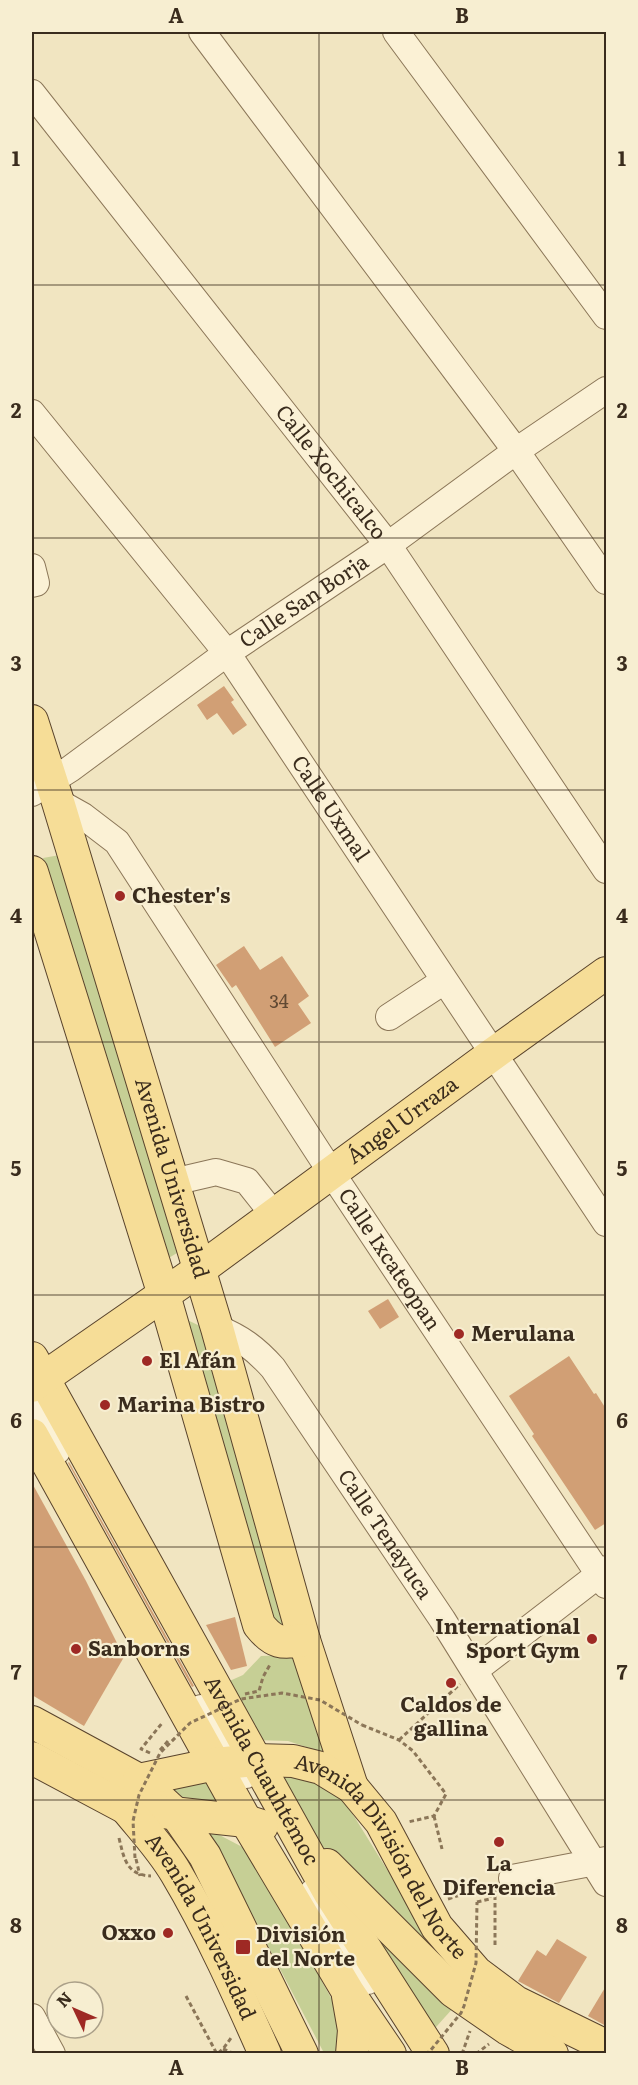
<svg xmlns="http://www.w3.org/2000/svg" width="638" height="2085" font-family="Literata,serif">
<rect width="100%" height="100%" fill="#f1e5c1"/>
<!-- green -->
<g fill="#c6cf95">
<polygon points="60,855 177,1253 162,1262 43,858"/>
<polygon points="181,1317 200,1326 287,1626 272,1624"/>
<polygon points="292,1655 334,1756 288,1741 255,1740 225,1683 243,1675 261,1656"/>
<polygon points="305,1774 339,1792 425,1931 459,1975 299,1827 272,1775"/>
<polygon points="212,1779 226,1808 189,1803 171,1787"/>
<polygon points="206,1828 250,1851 340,2014 336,2053 324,2053"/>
<polygon points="340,1896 454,2007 428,2036"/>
</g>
<!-- building -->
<g fill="#d19f75">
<polygon points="224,686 234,700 231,702 247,725 233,735 217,713 207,720 197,705"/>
<polygon points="244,946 260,970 282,956 309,996 298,1004 311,1023 275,1047 236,985 232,988 216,965"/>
<polygon points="388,1299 399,1317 380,1329 368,1311"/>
<polygon points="569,1356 594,1394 596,1393 606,1409 606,1523 595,1530 532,1436 534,1434 509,1396"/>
<polygon points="69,1462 194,1686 192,1687 68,1463"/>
<polygon points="32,1483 86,1581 124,1657 84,1726 32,1695"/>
<polygon points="235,1617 247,1666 231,1670 206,1625"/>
<polygon points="557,1939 587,1957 559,2003 518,1981 537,1950 546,1956"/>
<polygon points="606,1986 606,2026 588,2016"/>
</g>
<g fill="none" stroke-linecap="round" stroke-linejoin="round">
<defs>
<g id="minor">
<polyline points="202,32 516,451 606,581"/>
<polyline points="396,32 606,316"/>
<path id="s1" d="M32,93l356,452 218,325"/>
<path id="s2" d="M32,413l195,240 379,570"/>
<polyline points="32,567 36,583 32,584"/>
<path id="s3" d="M32,793l38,-24 157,-116 161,-108 128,-94 90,-61"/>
<path id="s4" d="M58,802l25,14 34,26 214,330 275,413"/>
<polyline points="389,1017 444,981"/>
<polyline points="173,1182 216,1172 247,1181 274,1215"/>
<path id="s5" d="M217,1328c24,10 38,20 56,40l169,251 164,264"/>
<polyline points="33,1385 37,1416 57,1451"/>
<polyline points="475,1670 606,1569"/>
<polyline points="201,1708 216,1736 238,1763 246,1775"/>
<polyline points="512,1878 606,1860"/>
<polyline points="313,1892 333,1929 368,1981"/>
<polyline points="32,2017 52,2054"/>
</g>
<g id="major">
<path id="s6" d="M32,721l26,81 159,526 87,312 48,147"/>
<path d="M32,872l132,423 95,330c15,19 22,18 45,15"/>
<path id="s7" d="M32,1358l297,534 104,162"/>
<path id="s8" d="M32,1386l167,-116 294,-216 113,-81"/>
<polyline points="32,1435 246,1821 348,1992 390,2054"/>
<polyline points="32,1722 139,1780 176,1814 205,1856 302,2054"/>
<polyline points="32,1758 126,1808 246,1821 262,1826"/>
<path id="s9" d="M139,1780l76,-16 41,-4 37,1 28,7 31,19 29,35 56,105 39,45 40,30 90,44"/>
<path id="s10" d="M126,1808c17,21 36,41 50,65 34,57 62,120 89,181"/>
<polyline points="327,1865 453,1991 508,2029 552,2054"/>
<polyline points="348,1996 354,2030 352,2054"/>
</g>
</defs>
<!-- minor casing -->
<use href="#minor" stroke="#8b7658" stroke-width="28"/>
<!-- major casing -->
<use href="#major" stroke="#59432c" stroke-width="34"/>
<!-- path -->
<g stroke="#8b7658" stroke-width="3" stroke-dasharray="4.5 3" stroke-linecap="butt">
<polyline points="245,1694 259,1691 263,1677 271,1663"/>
<polyline points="362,1725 399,1740 413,1751 446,1794 434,1816 408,1822"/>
<polyline points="399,1740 460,1684"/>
<polyline points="160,1750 168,1741 170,1743"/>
<polyline points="150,1753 141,1749 163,1722"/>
<polyline points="434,1816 442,1849"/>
<path d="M119,1838c5,20 7,37 32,38"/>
<polyline points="136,1859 140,1876"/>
<polyline points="448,1899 493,1884"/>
<polyline points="477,1902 490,1899 491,1884"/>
<polyline points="495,1945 495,1890"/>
<polyline points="186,1996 217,2054 223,2049 231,2038"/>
<polyline points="223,2049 235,2054"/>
<polyline points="462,2054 470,2031"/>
<polyline points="476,2054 489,2044"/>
</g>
<!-- minor -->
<use href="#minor" stroke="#fbf1d5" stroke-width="26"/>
<!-- major -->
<use href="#major" stroke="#f6dd97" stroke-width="32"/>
<!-- path-bridge -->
<g stroke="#8b7658" stroke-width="3" stroke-dasharray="4.5 3" stroke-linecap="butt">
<polyline points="135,1858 133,1821 139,1795 160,1753 190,1723 241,1699 282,1693 320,1700 362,1725"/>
<polyline points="425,2054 430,2051 461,2013 464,2006 476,1963 477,1902"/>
</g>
</g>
<!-- grid -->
<path fill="none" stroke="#3a2c1d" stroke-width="1.5" stroke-opacity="0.55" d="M319,32v2022M32,285h574M32,538h574M32,790h574M32,1042h574M32,1295h574M32,1547h574M32,1800h574"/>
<!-- markers -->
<g fill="#9e2924" stroke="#f7eed1" stroke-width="2">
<circle cx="120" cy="896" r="6"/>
<circle cx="459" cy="1334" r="6"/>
<circle cx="147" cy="1361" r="6"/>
<circle cx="105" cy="1405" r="6"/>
<circle cx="592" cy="1639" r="6"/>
<circle cx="76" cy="1649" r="6"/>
<circle cx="451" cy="1683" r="6"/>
<circle cx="499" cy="1842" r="6"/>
<circle cx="168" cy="1933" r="6"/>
<rect x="235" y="1939" width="16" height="16" rx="3"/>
</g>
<g text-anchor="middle" stroke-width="4.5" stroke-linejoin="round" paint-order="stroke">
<!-- number labels -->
<g font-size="18" fill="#604933">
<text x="279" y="1008">34</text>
</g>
<!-- street labels -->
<g font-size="21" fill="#3a2c1d" stroke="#f7eed1">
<text dy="7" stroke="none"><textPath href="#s1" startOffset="483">Calle Xochicalco</textPath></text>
<text dy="7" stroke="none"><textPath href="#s3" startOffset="333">Calle San Borja</textPath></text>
<text dy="7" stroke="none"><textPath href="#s2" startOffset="496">Calle Uxmal</textPath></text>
<text dy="7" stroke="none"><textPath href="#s8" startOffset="456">Ángel Urraza</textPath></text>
<text dy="7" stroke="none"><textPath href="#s6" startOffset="478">Avenida Universidad</textPath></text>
<text dy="7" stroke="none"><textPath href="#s4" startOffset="570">Calle Ixcateopan</textPath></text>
<text dy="7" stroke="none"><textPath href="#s5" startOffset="270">Calle Tenayuca</textPath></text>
<text dy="7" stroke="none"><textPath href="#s7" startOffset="472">Avenida Cuauhtémoc</textPath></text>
<text dy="7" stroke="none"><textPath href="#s9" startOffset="291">Avenida División del Norte</textPath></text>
<text dy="7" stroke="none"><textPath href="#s10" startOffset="141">Avenida Universidad</textPath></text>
</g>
<!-- poi labels -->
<g font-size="21" font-weight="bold" fill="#3a2c1d" stroke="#f7eed1" text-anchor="start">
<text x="132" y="903">Chester's</text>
<text x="471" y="1341">Merulana</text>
<text x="159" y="1368">El Afán</text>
<text x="117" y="1412">Marina Bistro</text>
<text x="580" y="1634" text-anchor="end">International<tspan x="580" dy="24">Sport Gym</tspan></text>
<text x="88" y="1656">Sanborns</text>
<text x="451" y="1712" text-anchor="middle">Caldos de<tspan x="451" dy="24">gallina</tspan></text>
<text x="499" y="1871" text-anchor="middle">La<tspan x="499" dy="24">Diferencia</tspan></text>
<text x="156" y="1940" text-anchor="end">Oxxo</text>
<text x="256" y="1942">División<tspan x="256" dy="24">del Norte</tspan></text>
</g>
</g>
<!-- border -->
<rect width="638" height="2085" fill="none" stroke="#f7eed1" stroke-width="66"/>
<!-- north arrow -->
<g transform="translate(75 2010) rotate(314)"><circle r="28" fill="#f7eed1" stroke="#aba089" stroke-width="1.5"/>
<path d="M0-4.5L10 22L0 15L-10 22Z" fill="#9e2924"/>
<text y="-9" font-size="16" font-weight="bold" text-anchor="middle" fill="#3a2c1d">N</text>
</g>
<rect x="33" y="33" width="572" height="2019" fill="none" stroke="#3a2c1d" stroke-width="2"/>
<g font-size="20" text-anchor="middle" font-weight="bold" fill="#3a2c1d">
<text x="176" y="23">A</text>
<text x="462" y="23">B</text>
<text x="16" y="166">1</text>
<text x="622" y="166">1</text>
<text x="16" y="418">2</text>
<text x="622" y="418">2</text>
<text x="16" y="671">3</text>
<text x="622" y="671">3</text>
<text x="16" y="923">4</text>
<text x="622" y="923">4</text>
<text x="16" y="1176">5</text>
<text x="622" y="1176">5</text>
<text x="16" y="1428">6</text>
<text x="622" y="1428">6</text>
<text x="16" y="1680">7</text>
<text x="622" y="1680">7</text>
<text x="16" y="1933">8</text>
<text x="622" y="1933">8</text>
<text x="176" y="2075">A</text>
<text x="462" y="2075">B</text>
</g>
</svg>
